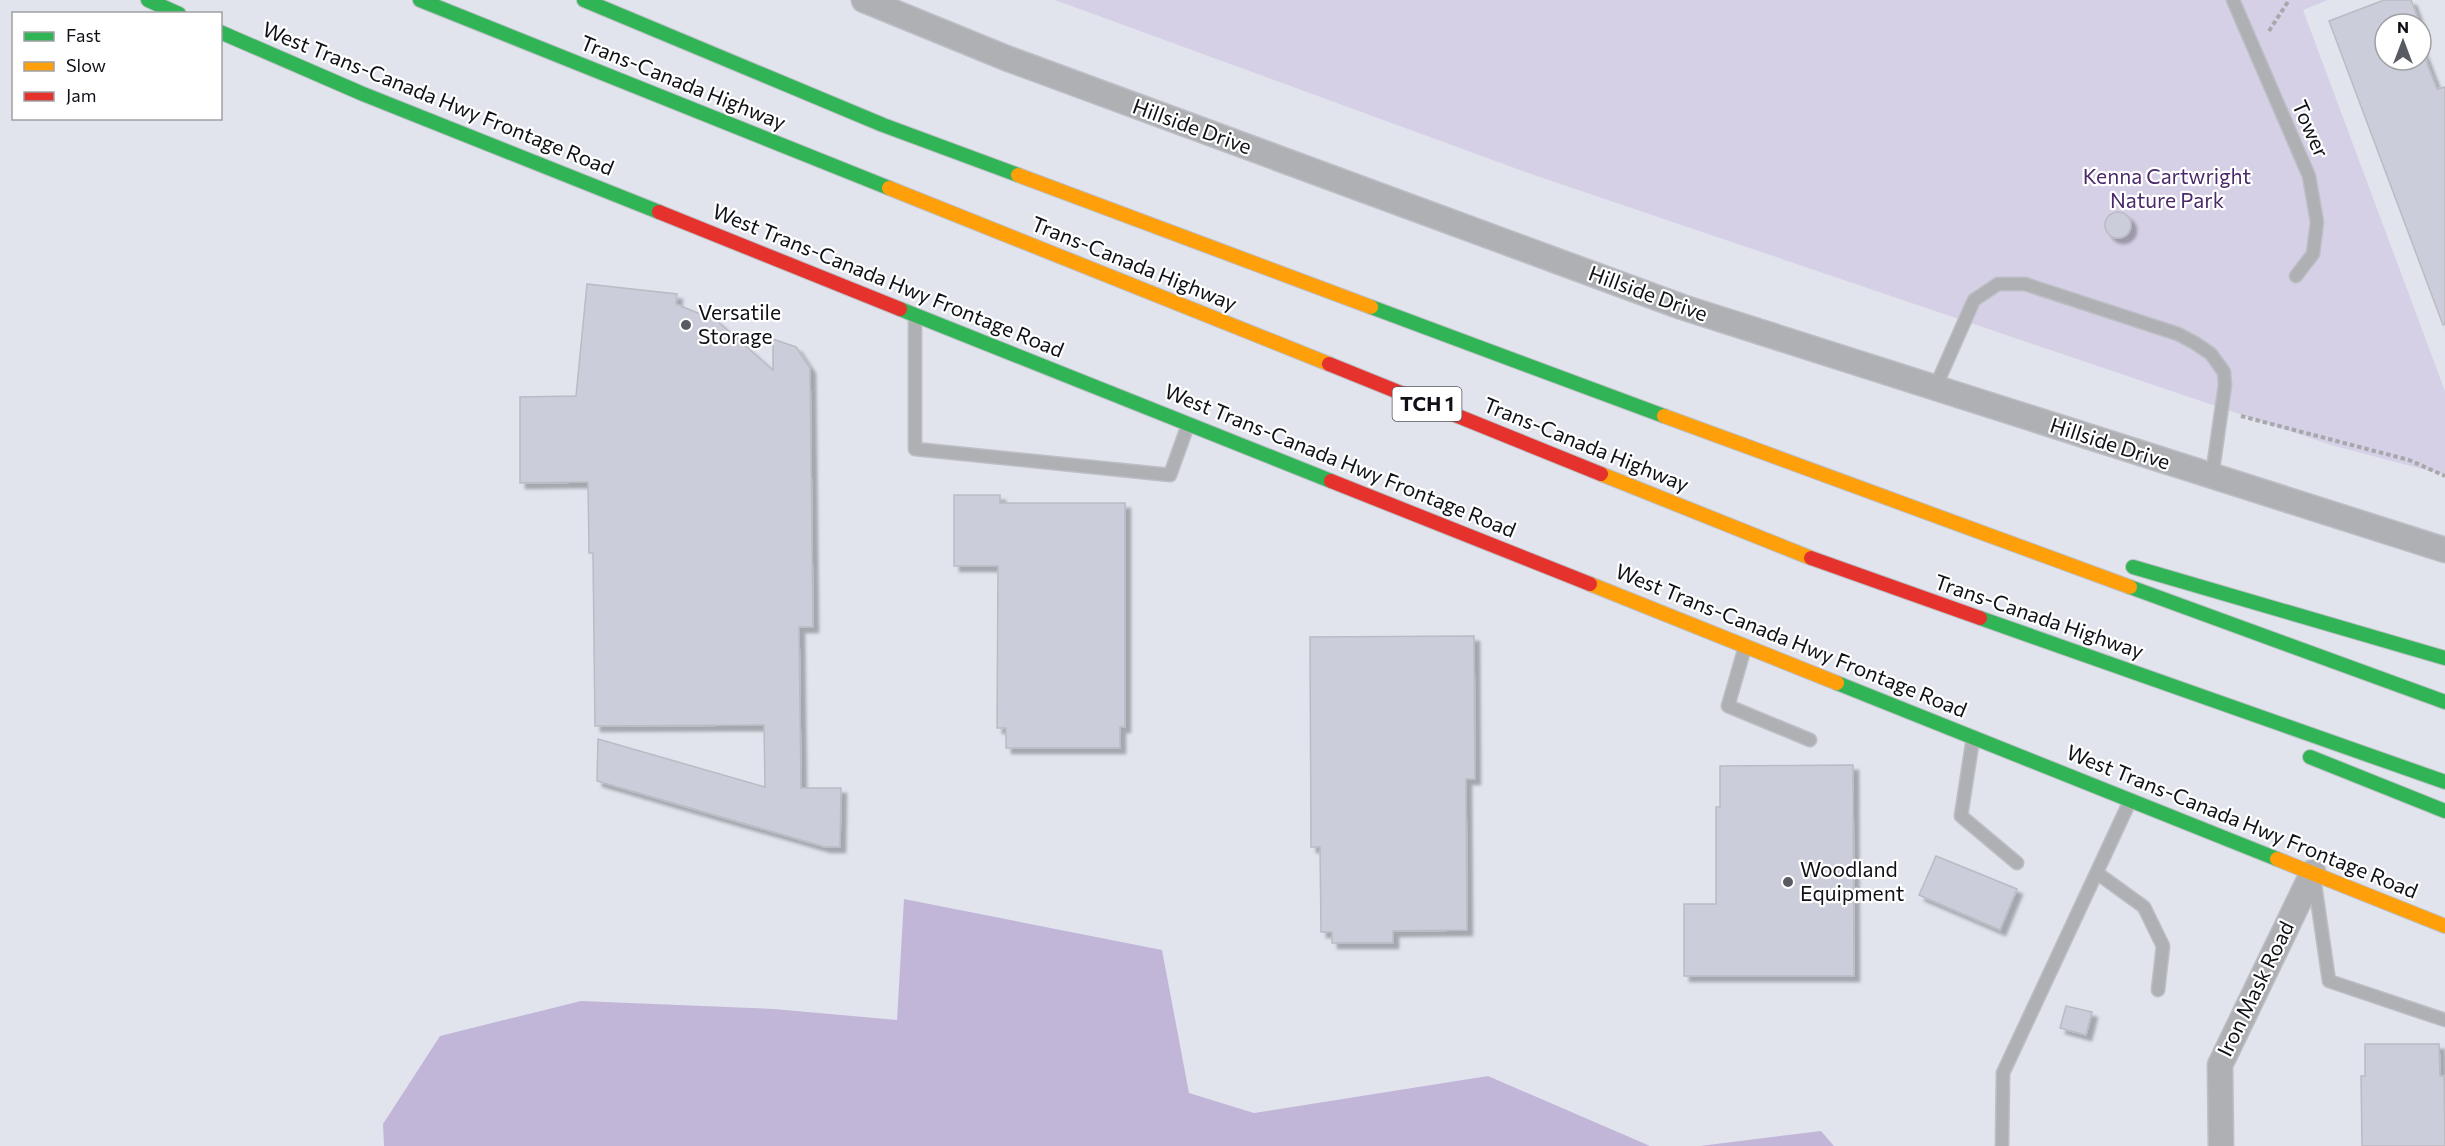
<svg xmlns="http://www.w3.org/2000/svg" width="2445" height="1146" font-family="Commissioner,sans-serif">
<defs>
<filter id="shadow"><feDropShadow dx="5.5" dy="5.5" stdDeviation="1.5" flood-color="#0004"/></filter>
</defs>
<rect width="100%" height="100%" fill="#e1e4ed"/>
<!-- green -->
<polygon fill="#d6d0e6" points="1055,0 2328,0 2303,10 2445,391 2445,475 2331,445 1531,174"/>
<!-- forest -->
<g fill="#c2b6d8">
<polygon points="904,899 1162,950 1189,1093 1254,1113 1488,1076 1650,1146 384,1146 383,1124 440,1036 581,1001 774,1009 897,1020"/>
<polygon points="1821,1131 1834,1146 1700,1146"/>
</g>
<!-- building -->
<g fill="#cccddb" stroke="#babbc3" stroke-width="1.5" filter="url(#shadow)">
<polygon points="2384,0 2411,0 2420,24 2385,24 2385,60 2421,60 2421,48 2437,89 2445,87 2445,324 2443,325 2329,21"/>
<circle cx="2118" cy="225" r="13"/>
<polygon points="587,284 677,294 676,304 717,321 773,370 773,339 796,347 810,368 813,627 799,627 801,788 841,788 840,847 825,847 597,781 598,739 765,787 764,725 595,726 593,553 589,553 588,482 520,483 520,397 576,396"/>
<polygon points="954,495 1000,495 1000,503 1125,503 1125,727 1120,727 1120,748 1006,748 1006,728 997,728 998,566 954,566"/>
<polygon points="1474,636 1475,779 1466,779 1467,930 1393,931 1393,943 1332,943 1332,932 1321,932 1320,847 1311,847 1310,637"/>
<polygon points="1853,765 1854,976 1684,976 1684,904 1716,904 1716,807 1720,807 1720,766"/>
<polygon points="1936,856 2017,889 2000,930 1919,895"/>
<polygon points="2066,1006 2092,1012 2086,1035 2060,1028"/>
<polygon points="2365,1044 2439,1044 2440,1076 2444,1076 2445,1146 2362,1146 2361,1076 2365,1076"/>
</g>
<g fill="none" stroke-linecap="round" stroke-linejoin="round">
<defs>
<g id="lane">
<polyline points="2233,0 2309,176 2317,222 2313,254 2296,276"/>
<polyline points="915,316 915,449 1170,475 1188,425"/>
<polyline points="1935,388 1974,300 1998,284 2025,284 2178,334 2195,343 2211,354 2224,372 2225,385 2212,476"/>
<polyline points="1745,647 1728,706 1810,740"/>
<polyline points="1973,738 1961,816 2017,863"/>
<polyline points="2097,873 2144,907 2163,946 2158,990"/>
<polyline points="2314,878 2329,981 2445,1020"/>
<polyline points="2002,1146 2003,1073 2130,801"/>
</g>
<g id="street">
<polyline points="864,0 1006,58 1682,307 2445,550"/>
<polyline points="2221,1146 2220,1065 2313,872"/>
</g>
<g id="fast">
<polyline points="148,0 179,14"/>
<polyline points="420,0 889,188"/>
<polyline points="584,0 883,125 1018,175"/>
<polyline points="220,32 363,94 659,212"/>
<polyline points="1371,307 1664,416"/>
<polyline points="900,309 1331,481"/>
<polyline points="2133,567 2445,658"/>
<polyline points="2130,587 2445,702"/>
<polyline points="1980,618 2445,782"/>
<polyline points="1837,683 2277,859"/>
<polyline points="2310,757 2445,811"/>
</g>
<g id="slow">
<polyline points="1018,175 1371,307"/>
<polyline points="889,188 1329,364"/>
<polyline points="1664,416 2130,587"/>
<polyline points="1601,474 1811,558"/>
<polyline points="1590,584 1837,683"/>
<polyline points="2277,859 2445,926"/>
</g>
<g id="jam">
<polyline points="659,212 900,309"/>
<polyline points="1329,364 1601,474"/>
<polyline points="1331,481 1590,584"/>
<polyline points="1811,558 1980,618"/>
</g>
</defs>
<!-- lane casing -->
<use href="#lane" stroke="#bcbfc6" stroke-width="15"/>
<!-- street casing -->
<use href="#street" stroke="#bcbfc6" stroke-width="27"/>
<!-- fast casing -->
<use href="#fast" stroke="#bcbfc6" stroke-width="16"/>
<!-- slow casing -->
<use href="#slow" stroke="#bcbfc6" stroke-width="16"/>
<!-- jam casing -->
<use href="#jam" stroke="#bcbfc6" stroke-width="16"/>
<!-- path -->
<g stroke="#a7a8ac" stroke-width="4" stroke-dasharray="4.5 3" stroke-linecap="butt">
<polyline points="2269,31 2289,0"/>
<polyline points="2241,416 2409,460 2445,476"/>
</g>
<!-- lane -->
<use href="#lane" stroke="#afb0b3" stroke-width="12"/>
<!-- street -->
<use href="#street" stroke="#afb0b3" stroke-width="24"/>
<!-- fast -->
<use href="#fast" stroke="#30b455" stroke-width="14"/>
<!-- slow -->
<use href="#slow" stroke="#ff9f0a" stroke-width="14"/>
<!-- jam -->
<use href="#jam" stroke="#e5322d" stroke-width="14"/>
</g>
<!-- markers -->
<g fill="#585b62" stroke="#fff" stroke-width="2">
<circle cx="686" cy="325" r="6"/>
<circle cx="1788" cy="882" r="6"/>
</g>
<g text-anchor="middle" stroke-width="4.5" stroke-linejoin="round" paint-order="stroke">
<!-- shield labels -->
<rect fill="#fff" stroke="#57585d" stroke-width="1.5" x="1392.5" y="387" width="69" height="34" rx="4.5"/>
<g font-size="20" font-weight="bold" fill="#0f1117">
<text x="1427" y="411">TCH 1</text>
</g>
<!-- street labels -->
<g font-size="21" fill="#0f1117" stroke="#fff">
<text transform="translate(683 83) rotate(22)" y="7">Trans-Canada Highway</text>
<text transform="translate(438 99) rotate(22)" y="7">West Trans-Canada Hwy Frontage Road</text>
<text transform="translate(1192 127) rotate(20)" y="7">Hillside Drive</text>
<text transform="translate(2310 129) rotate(66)" y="7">Tower</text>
<text transform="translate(1134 264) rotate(22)" y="7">Trans-Canada Highway</text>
<text transform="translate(888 281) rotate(22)" y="7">West Trans-Canada Hwy Frontage Road</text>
<text transform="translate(1648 294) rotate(20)" y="7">Hillside Drive</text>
<text transform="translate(2110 444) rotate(18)" y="7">Hillside Drive</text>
<text transform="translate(1586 445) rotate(22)" y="7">Trans-Canada Highway</text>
<text transform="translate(1340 461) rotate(22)" y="7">West Trans-Canada Hwy Frontage Road</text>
<text transform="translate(2039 617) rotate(19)" y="7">Trans-Canada Highway</text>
<text transform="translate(1791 641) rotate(22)" y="7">West Trans-Canada Hwy Frontage Road</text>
<text transform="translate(2242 822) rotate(22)" y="7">West Trans-Canada Hwy Frontage Road</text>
<text transform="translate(2256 989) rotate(-64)" y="7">Iron Mask Road</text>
</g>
<!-- park labels -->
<g font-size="21" fill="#4a2a6b" stroke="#fff">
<text x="2167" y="184">Kenna Cartwright<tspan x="2167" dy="24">Nature Park</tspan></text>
</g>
<!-- poi labels -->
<g font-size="21" fill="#0f1117" stroke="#fff" text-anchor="start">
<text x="698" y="320">Versatile<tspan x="698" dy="24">Storage</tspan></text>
<text x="1800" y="877">Woodland<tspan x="1800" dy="24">Equipment</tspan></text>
</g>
</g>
<!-- legend -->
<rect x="12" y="12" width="210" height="108" fill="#ffffff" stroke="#9fa0a2" stroke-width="1.5"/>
<rect x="24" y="32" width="30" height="9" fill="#30b455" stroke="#9fa0a2" stroke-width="1.5"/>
<text x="66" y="42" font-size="18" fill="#0f1117">Fast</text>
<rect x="24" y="62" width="30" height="9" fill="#ff9f0a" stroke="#9fa0a2" stroke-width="1.5"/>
<text x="66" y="72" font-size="18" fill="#0f1117">Slow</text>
<rect x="24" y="92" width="30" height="9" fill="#e5322d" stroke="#9fa0a2" stroke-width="1.5"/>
<text x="66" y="102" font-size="18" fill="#0f1117">Jam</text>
<!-- north arrow -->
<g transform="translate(2403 42)"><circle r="28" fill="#ffffff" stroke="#9fa0a2" stroke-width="1.5"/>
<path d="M0-4.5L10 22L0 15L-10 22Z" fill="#585b62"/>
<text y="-9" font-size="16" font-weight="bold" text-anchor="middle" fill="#0f1117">N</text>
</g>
</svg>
